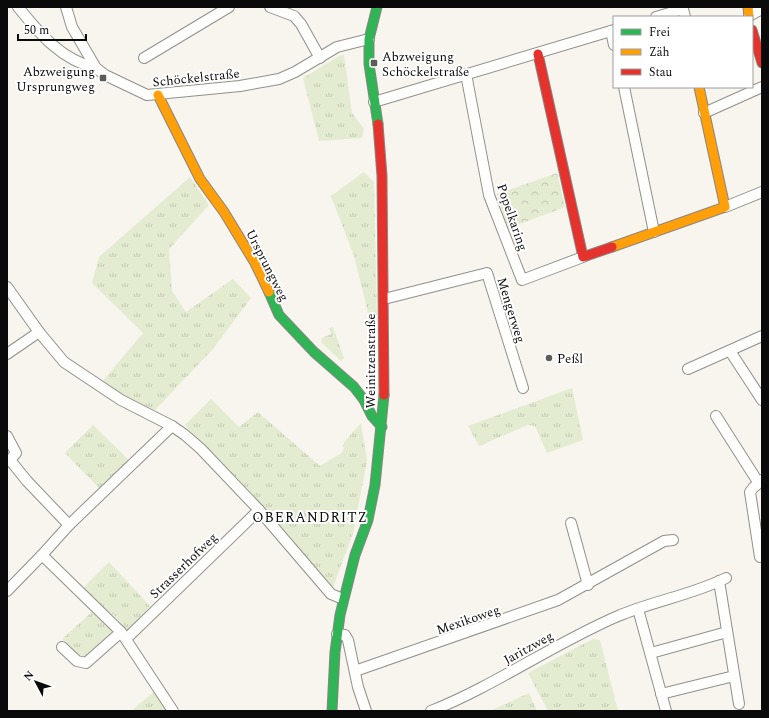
<svg xmlns="http://www.w3.org/2000/svg" width="769" height="718" font-family="Spectral,serif">
<defs>
<pattern id="grass-tufts" width="24" height="20" patternUnits="userSpaceOnUse"><rect width="24" height="20" fill="#e3ebd0"/><path d="M3 7l-1-3M5 7V3M7 7l1-3M15 17l-1-3M17 17v-4M19 17l1-3" fill="none" stroke="#c1c8b1"/></pattern>
<pattern id="park-crowns" width="20" height="18" patternUnits="userSpaceOnUse"><rect width="20" height="18" fill="#e3ebd0"/><path d="M2 6a3 3 0 1 1 6 0M12 15a3 3 0 1 1 6 0" fill="none" stroke="#c1c8b1"/></pattern>
</defs>
<rect width="100%" height="100%" fill="#f8f5ee"/>
<!-- grass -->
<g fill="url(#grass-tufts)">
<polygon points="344,55 352,113 364,129 362,138 319,141 303,78 339,56"/>
<polygon points="364,172 374,182 377,319 374,337 354,256 331,196"/>
<polygon points="190,177 209,205 169,249 172,291 186,312 233,279 251,298 213,349 155,410 120,394 102,382 143,333 92,283 99,257"/>
<polygon points="333,327 344,358 341,361 321,342 322,338 331,334 329,328"/>
<polygon points="572,388 583,440 547,453 535,426 528,425 479,446 468,426"/>
<polygon points="211,399 239,427 258,412 320,466 343,452 344,442 361,423 367,461 353,533 332,590 262,508 185,425"/>
<polygon points="93,425 129,460 100,489 65,453"/>
<polygon points="109,562 150,606 131,628 127,630 116,617 81,590"/>
<polygon points="95,609 115,632 85,657 76,653 62,639"/>
<polygon points="593,639 600,640 618,711 548,711 528,673"/>
<polygon points="155,691 168,711 131,711"/>
<polygon points="529,693 537,711 490,711"/>
</g>
<!-- park -->
<polygon fill="url(#park-crowns)" points="557,173 565,207 507,229 497,194"/>
<g fill="none" stroke-linecap="round" stroke-linejoin="round">
<defs>
<g id="street">
<path d="M18,7c21,26 43,53 78,61"/>
<polyline points="66,7 72,27 96,68 105,75 147,95 240,86 279,79 295,72 337,47 369,39"/>
<polyline points="270,7 294,16 301,24 320,58"/>
<polyline points="749,16 762,9"/>
<polyline points="656,17 683,9 685,17"/>
<polyline points="611,31 614,45"/>
<polyline points="144,58 229,7"/>
<polyline points="466,74 489,195 522,280 583,257"/>
<polyline points="624,87 654,232"/>
<polyline points="374,102 614,30"/>
<polyline points="704,113 762,87"/>
<polyline points="725,207 762,192"/>
<polyline points="7,287 39,332 64,362 121,400 172,426 185,435 201,449 259,510"/>
<polyline points="384,299 487,273 523,388"/>
<polyline points="730,351 762,400"/>
<polyline points="7,354 39,332"/>
<polyline points="688,369 762,336"/>
<polyline points="716,416 758,482"/>
<polyline points="7,436 16,453 10,460 27,481 69,525"/>
<polyline points="762,480 753,488 750,492 760,557 762,556"/>
<polyline points="571,523 588,585"/>
<polyline points="42,555 69,525 172,426"/>
<polyline points="719,581 739,704"/>
<polyline points="7,591 42,555 121,632 173,711"/>
<polyline points="638,609 666,711"/>
<polyline points="337,634 345,635 348,640 358,687 366,711"/>
<polyline points="126,639 259,510 331,594 343,599"/>
<polyline points="62,647 77,661 86,663 121,632"/>
<polyline points="651,653 727,632"/>
<polyline points="355,671 558,600 664,541 673,540"/>
<polyline points="661,694 734,676"/>
<path d="M431,711c65,-26 122,-67 187,-95 35,-15 74,-21 108,-38"/>
</g>
<g id="fast">
<polyline points="377,7 369,39 369,64 378,124"/>
<polyline points="269,292 279,315 314,352 354,387 364,400 372,416 382,427"/>
<polyline points="332,711 335,652 340,615 355,555 368,520 375,485 384,395"/>
</g>
<g id="slow">
<polyline points="748,7 749,17"/>
<polyline points="158,95 200,179 224,212 255,263 269,292"/>
<polyline points="612,247 725,207 699,87"/>
</g>
<g id="jam">
<polyline points="752,30 762,63"/>
<polyline points="538,54 583,257 612,247"/>
<polyline points="378,124 382,176 384,395"/>
</g>
</defs>
<!-- street casing -->
<use href="#street" stroke="#91908d" stroke-width="12"/>
<!-- fast casing -->
<use href="#fast" stroke="#888683" stroke-width="11"/>
<!-- slow casing -->
<use href="#slow" stroke="#888683" stroke-width="11"/>
<!-- jam casing -->
<use href="#jam" stroke="#888683" stroke-width="11"/>
<!-- street -->
<use href="#street" stroke="#fefefc" stroke-width="10"/>
<!-- fast -->
<use href="#fast" stroke="#30b455" stroke-width="9"/>
<!-- slow -->
<use href="#slow" stroke="#ff9f0a" stroke-width="9"/>
<!-- jam -->
<use href="#jam" stroke="#e5322d" stroke-width="9"/>
</g>
<!-- markers -->
<g fill="#5d5c5a" stroke="#fff" stroke-width="1.5">
<rect x="370" y="59" width="8" height="8" rx="2"/>
<rect x="99" y="74" width="8" height="8" rx="2"/>
<circle cx="549" cy="358" r="4"/>
</g>
<g text-anchor="middle" stroke-width="4" stroke-linejoin="round" paint-order="stroke">
<!-- poi labels -->
<g font-size="13" fill="#0a0a0a" stroke="#fff" text-anchor="start">
<text x="382" y="61">Abzweigung<tspan x="382" dy="15">Schöckelstraße</tspan></text>
<text x="95" y="76" text-anchor="end">Abzweigung<tspan x="95" dy="15">Ursprungweg</tspan></text>
<text x="557" y="363">Peßl</text>
</g>
<!-- street labels -->
<g font-size="13" fill="#0a0a0a" stroke="#fff">
<text transform="translate(196 77) rotate(-6)" y="5">Schöckelstraße</text>
<text transform="translate(513 217) rotate(71)" y="5">Popelkaring</text>
<text transform="translate(268 265) rotate(63)" y="5">Ursprungweg</text>
<text transform="translate(512 310) rotate(73)" y="5">Mengerweg</text>
<text transform="translate(370 361) rotate(-90)" y="5">Weinitzenstraße</text>
<text transform="translate(183 565) rotate(-44)" y="5">Strasserhofweg</text>
<text transform="translate(468 619) rotate(-19)" y="5">Mexikoweg</text>
<text transform="translate(528 647) rotate(-29)" y="5">Jaritzweg</text>
</g>
<!-- neighbourhood labels -->
<g font-size="14" letter-spacing="1" fill="#0a0a0a" stroke="#fff">
<text x="310" y="522">OBERANDRITZ</text>
</g>
</g>
<!-- border -->
<rect width="769" height="718" fill="none" stroke="#0a0a0a" stroke-width="16"/>
<!-- legend -->
<rect x="613" y="16" width="140" height="72" fill="#ffffff" stroke="#9d9d9d"/>
<rect x="621" y="29" width="20" height="6" fill="#30b455" stroke="#9d9d9d"/>
<text x="649" y="36" font-size="12" fill="#0a0a0a">Frei</text>
<rect x="621" y="49" width="20" height="6" fill="#ff9f0a" stroke="#9d9d9d"/>
<text x="649" y="56" font-size="12" fill="#0a0a0a">Zäh</text>
<rect x="621" y="69" width="20" height="6" fill="#e5322d" stroke="#9d9d9d"/>
<text x="649" y="76" font-size="12" fill="#0a0a0a">Stau</text>
<!-- north arrow -->
<g transform="translate(36 682) rotate(311)" stroke="#ffffff" stroke-width="3" paint-order="stroke">
<path d="M0-3L7 15L0 10L-7 15Z" fill="#0a0a0a"/>
<text y="-6" font-size="11" font-weight="bold" text-anchor="middle" fill="#0a0a0a">N</text>
</g>
<!-- scale -->
<path d="M18 34v6h68v-6" fill="none" stroke="#0a0a0a" stroke-width="2"/>
<text x="24" y="34" font-size="12" fill="#0a0a0a" stroke="#ffffff" stroke-width="3" paint-order="stroke">50 m</text>
</svg>
